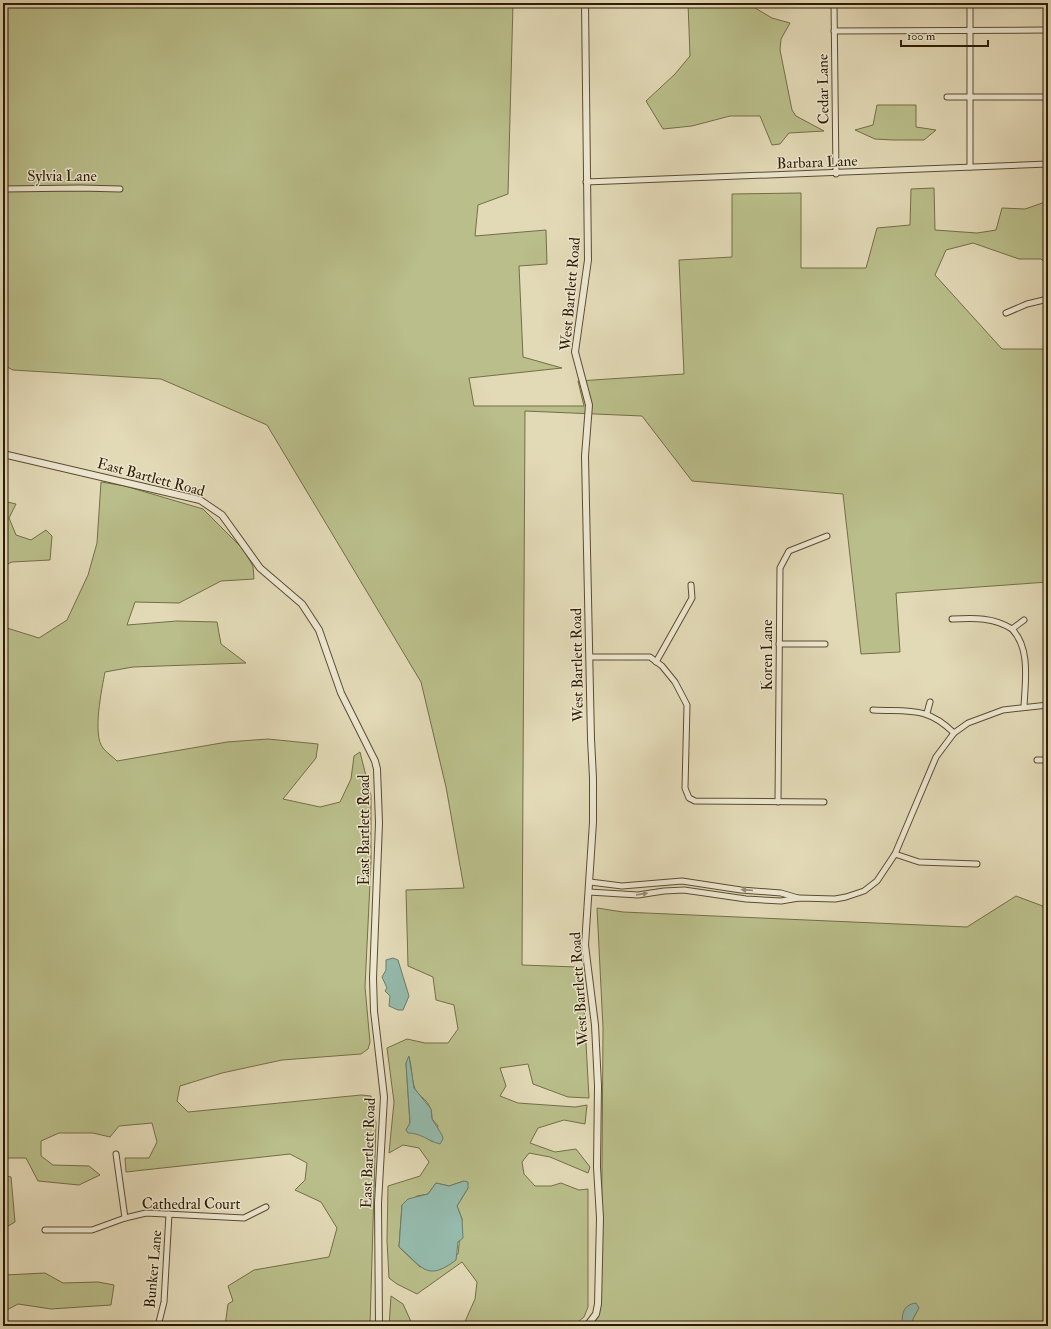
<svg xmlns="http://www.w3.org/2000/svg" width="1051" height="1329" font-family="'IM FELL Double Pica',serif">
<rect width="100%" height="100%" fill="#e2d9b6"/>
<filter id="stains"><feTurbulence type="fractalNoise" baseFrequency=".005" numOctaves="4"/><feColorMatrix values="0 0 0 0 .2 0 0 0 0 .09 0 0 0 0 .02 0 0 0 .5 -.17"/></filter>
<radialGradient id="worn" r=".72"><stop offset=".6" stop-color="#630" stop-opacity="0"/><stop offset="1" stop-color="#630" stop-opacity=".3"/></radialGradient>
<!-- green -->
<g fill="#b9be8a" stroke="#746e47" fill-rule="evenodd">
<path d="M3,3h510l-5,191 -30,11 -3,31 71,-6 1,34 -28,2 4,91 39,11 -93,10 5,28h110l-6,-25 106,-7 -5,-114 53,-3v-63l69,-1v75h65l11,-40 33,-3 1,-36 23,-1 1,42 42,3 19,-3 6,-22 23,1 23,-8v64l-7,-6h-22l-46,-16 -27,7 -11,25 67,74h46v233l-152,11 4,59 -39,2 -18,-160 -151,-13 -50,-65 -117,-5 -3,554 55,2 5,2 7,129 -21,-1 -35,-13 -5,-20 -28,4 6,18 -6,10 18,7 57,4 12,-2 -2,19 -21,-4 -26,8 -8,15 25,9 21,-3 14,18 -2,6 -38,-16 -21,-4 -7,9 2,12 11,12h16l10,-3 18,7 9,-1v118l-4,10 -11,9h-110l12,-27 2,-17 -15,-20 -45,32 -20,-10 -8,-6 -2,-37 1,-55 32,-10 9,-14 -10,-14 -16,-3 -14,8 5,-51 -7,-54 20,-9 18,4h23l10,-14 -4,-24 -18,-5 -3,-23 -25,-11 -2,-76 58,-2 -18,-101 -25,-105 -154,-257 -106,-46 -148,-9 -10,-5zM409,1057c3,9 2,20 5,29 4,13 18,12 18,33l6,7 -5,16 -15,-9 -12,-3 4,-7 -4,-60zM464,1181l4,7 -11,18 5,13 -4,35 -38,13 -21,-20 3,-42 15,-9 11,-2 8,-11 13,3z"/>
<polygon points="688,3 756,3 750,5 772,18 790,23 781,39 780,50 792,110 796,116 824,131 789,133 780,144 772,145 760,116 730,116 692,126 663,129 646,101 675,74 690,56"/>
<polygon points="877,105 916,105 916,127 936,130 924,140 893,140 875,139 855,130 873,125"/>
<path d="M101,482l24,4 78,23 40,40 10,17 1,13 -33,2 -42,22 -44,-1 -8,23 50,-4 40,1 4,22 25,19 -113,4 -28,5c-3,16 -13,63 -2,76 4,5 10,9 14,13l110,-19 41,-3 50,5 -2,14 -33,41 37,8 20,-5 11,-23 3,-23 6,-4 11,44v66l-6,125 5,55 -2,7 -7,5 -79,6 -60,13 -42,13 -3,15 11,11 173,-17 10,1 5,27 -6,203h-145l3,-22 5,-3 -5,-15 26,-16 75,-13 8,-29 -16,-26 -26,-12 10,-10 2,-17 -17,-9 -164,18 -1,-14h24l8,-16 -5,-19 -33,3 -9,11 -17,-4h-34l-18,8v15l12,9 36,1 11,9 -21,10 -41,-4 -12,-23h-23v-562l4,32 32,10 28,-18 21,-45 9,-32z"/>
<polygon points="3,501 16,504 9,518 16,535 31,540 46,530 52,536 50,560 12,562 3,566"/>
<polygon points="1016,896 1048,908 1048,1326 592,1326 601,1304 603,1028 597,908 623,912 967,927"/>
<polygon points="3,1175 11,1177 15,1222 3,1229"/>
<polygon points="3,1270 5,1275 45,1273 63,1283 98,1282 114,1285 111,1305 51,1309 18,1304 3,1312"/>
<polygon points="391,1296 403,1304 413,1326 389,1326"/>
</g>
<!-- water -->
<g fill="#95baac" stroke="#6c7b69">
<polygon points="393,958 398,960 409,996 403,1010 398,1010 389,1006 390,996 385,991 387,988 382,977 386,970 386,960"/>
<path d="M409,1056l5,32 17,21 1,10 10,16 1,4 -3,5c-12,-3 -19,-11 -32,-11l-2,-3 4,-7 -4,-60z"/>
<path d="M464,1181l4,1v6l-11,18 5,13 1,19 -5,4 -2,18c-30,23 -34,6 -57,-13l3,-42 6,-6 20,-5 8,-11 13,3z"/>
<path d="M916,1303l3,5 -6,11 -1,7h-10c0,-11 0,-21 14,-23z"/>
</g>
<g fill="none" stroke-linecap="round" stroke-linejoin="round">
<defs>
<g id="minor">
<polyline points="834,3 836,174"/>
<polyline points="970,3 970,167"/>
<polyline points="834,31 1048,30"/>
<polyline points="947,97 1048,97"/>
<polyline points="586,182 1048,164"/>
<polyline points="3,189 81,188 120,189"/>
<polyline points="1006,313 1027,304 1048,299"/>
<path d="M952,619c22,-1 42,-2 60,10l12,-9"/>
<path d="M1012,629c19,20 13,53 12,78"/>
<polyline points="779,644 825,644"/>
<polyline points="590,657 650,657 662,666 675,682 687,705 685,788 689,798 695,801 824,802"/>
<polyline points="656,662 692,598 691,585"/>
<path d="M873,710c37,2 53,-4 81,23"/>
<polyline points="927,713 930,702"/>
<polyline points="1037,760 1048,760"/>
<polyline points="778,802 780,568 789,551 827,536"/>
<polyline points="895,854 919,862 977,864"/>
<polyline points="590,882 622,886 682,881 741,890 781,893 798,898"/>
<polyline points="589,892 638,895 664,891 684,890 746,899 781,901 799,898 835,899 846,897 864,891 877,881 895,854 936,757 954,733 968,723 1003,710 1048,705"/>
<polyline points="116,1154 125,1218"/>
<polyline points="45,1230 92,1230 125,1218 146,1213 244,1218 266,1207"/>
<polyline points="158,1326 164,1302 169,1214"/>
</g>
<g id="tertiary">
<polyline points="585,3 588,260 575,352 589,405 585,456 591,739 593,778 593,822 585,945 595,1025 598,1086 597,1167 600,1218 598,1304 596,1314 587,1326"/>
<polyline points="3,454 200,500 222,515 260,568 302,604 319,630 341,693 375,761 377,769 379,823 373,978 374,1011 384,1097 378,1203 379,1326"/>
</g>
</defs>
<!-- minor casing -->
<use href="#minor" stroke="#5c4c30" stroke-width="7"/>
<!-- tertiary casing -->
<use href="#tertiary" stroke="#5c4c30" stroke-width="8"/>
<!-- minor -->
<use href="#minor" stroke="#ece6d0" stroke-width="5"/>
<!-- tertiary -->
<use href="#tertiary" stroke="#ece6d0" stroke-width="6"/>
</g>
<!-- one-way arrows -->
<defs><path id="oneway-solid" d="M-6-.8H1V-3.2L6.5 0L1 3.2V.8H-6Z"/></defs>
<g fill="#978c74">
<use href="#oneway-solid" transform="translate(747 890) rotate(-175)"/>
<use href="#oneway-solid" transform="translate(642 894) rotate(-8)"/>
</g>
<g text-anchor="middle" stroke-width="3" stroke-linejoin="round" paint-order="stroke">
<!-- street labels -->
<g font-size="15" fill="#2f1d04" stroke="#ece6d0">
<text transform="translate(823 89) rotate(-91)" y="5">Cedar Lane</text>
<text transform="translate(817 162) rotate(-2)" y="5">Barbara Lane</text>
<text x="62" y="181">Sylvia Lane</text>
<text transform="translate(570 294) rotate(-85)" y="5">West Bartlett Road</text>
<text transform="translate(151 477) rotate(15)" y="5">East Bartlett Road</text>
<text transform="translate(767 655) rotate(-90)" y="5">Koren Lane</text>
<text transform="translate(577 665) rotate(-91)" y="5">West Bartlett Road</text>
<text transform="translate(364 830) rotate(-90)" y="5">East Bartlett Road</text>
<text transform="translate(579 989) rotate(-94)" y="5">West Bartlett Road</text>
<text transform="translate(368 1153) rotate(-88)" y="5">East Bartlett Road</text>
<text x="191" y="1209">Cathedral Court</text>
<text transform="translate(153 1269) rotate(-85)" y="5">Bunker Lane</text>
</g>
</g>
<!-- margin -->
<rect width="1051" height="1329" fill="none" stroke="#e2d9b6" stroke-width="16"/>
<rect x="4" y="4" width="1043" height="1321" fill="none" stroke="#2f1d04" stroke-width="2"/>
<rect x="8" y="8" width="1035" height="1313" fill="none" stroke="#2f1d04"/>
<!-- scale -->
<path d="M901 40v6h87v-6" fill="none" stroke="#2f1d04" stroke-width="2"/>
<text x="907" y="40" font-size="12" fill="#2f1d04" stroke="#ece6d0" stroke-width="3" paint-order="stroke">100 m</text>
<rect width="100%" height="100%" filter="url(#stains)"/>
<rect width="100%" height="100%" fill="url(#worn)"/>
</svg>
